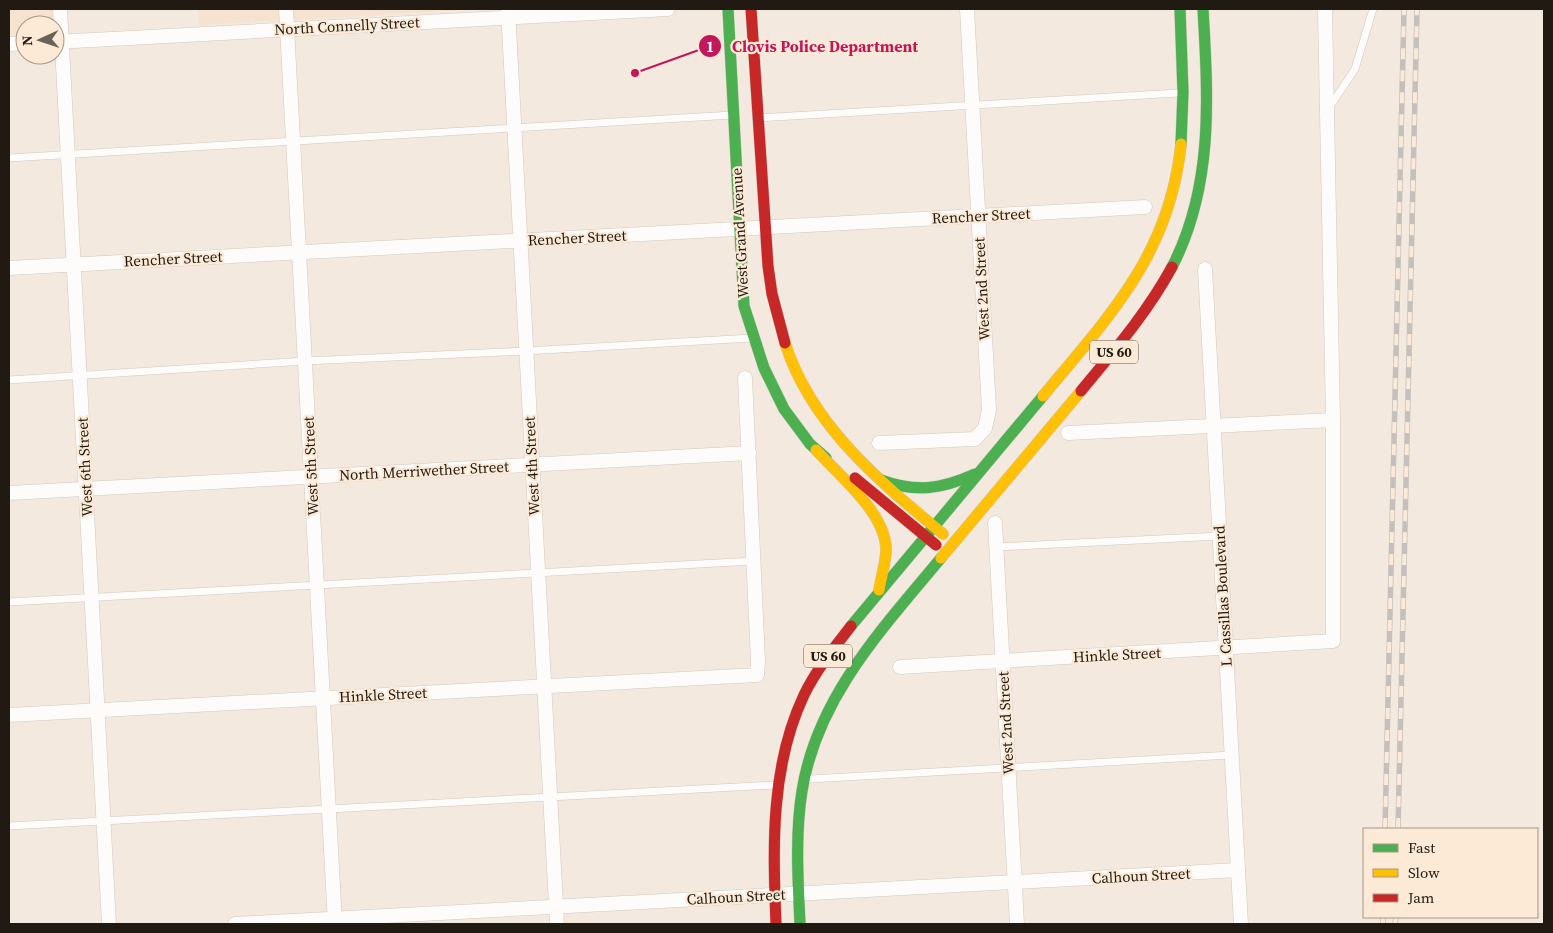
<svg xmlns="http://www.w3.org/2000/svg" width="1553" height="933" font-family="'Source Serif 4',serif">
<rect width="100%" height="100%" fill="#f4e9de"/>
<!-- built -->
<g fill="#f5e2cf">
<polygon points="9,9 67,9 69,32 55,32 55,25 25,25 25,34 9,35"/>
<polygon points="198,9 484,9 199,25"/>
</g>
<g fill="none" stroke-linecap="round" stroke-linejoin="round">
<defs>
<g id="lane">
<polyline points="1329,108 1355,69 1373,9"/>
<polyline points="757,118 1178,93"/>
<polyline points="9,158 733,115"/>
<polyline points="9,380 305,361 526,351 752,338"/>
<polyline points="996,547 1220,536"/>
<polyline points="9,602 754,561"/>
<polyline points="810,779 1231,755"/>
<polyline points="9,826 775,785"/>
</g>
<g id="street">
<polyline points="60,9 109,924"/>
<polyline points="286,9 335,924"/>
<polyline points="508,9 557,924"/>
<polyline points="55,42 668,9"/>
<polyline points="9,44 25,43"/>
<polyline points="9,268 1145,207"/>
<polyline points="1205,269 1241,924"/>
<polyline points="1068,433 1333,420"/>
<polyline points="879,443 975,439 985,428 989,410 967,9"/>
<polyline points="9,493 749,453"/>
<polyline points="995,523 1017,924"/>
<polyline points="900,667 1333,641 1333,420 1325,9"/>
<polyline points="9,715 757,675 758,661 745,378"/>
<polyline points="235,924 1238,870"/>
</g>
<g id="fast">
<polyline points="728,9 744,306 764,368 784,409 810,444 826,458"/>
<polyline points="1180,9 1183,92 1181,144"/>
<path d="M1172,267c42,-81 36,-170 31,-258"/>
<path d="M881,480c35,13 61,9 94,-6"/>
<polyline points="851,626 1043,396"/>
<path d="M800,924c-2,-44 -5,-89 2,-133 15,-94 81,-163 139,-233"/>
</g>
<g id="slow">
<path d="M785,343c26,82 94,138 158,191"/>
<path d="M1043,396c67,-81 127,-142 138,-252"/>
<path d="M816,450c24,26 72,65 70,102 -1,13 -5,26 -7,38"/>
<polyline points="941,558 1081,391"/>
</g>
<g id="jam">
<polyline points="751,9 768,266 772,294 785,343"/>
<path d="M1081,391c33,-40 66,-78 91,-124"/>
<polyline points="855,478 936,545"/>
<path d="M776,924c-3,-77 -6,-157 28,-229 12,-25 30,-47 47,-69"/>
</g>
</defs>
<!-- lane casing -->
<use href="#lane" stroke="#d0c8c0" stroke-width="8"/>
<!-- street casing -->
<use href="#street" stroke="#d0c8c0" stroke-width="15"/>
<!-- fast casing -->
<use href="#fast" stroke="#d0c8c0" stroke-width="12"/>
<!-- slow casing -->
<use href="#slow" stroke="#d0c8c0" stroke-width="12"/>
<!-- jam casing -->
<use href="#jam" stroke="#d0c8c0" stroke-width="12"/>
<!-- lane -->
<use href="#lane" stroke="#fdfcfa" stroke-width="7"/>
<!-- street -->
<use href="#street" stroke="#fdfcfa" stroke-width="14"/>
<!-- fast -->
<use href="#fast" stroke="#4caf50" stroke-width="11"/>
<!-- slow -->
<use href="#slow" stroke="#ffc107" stroke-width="11"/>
<!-- jam -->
<use href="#jam" stroke="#c62828" stroke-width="11"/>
<defs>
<g id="rail">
<polyline points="1385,829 1404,9"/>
<polyline points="1398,829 1417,9"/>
<polyline points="1383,924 1383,917"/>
<polyline points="1395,924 1396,917"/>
</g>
</defs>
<!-- rail casing -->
<use href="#rail" stroke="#c3c0be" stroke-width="5.5"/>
<!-- rail -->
<use href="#rail" stroke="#fcead6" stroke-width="4" stroke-dasharray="11" stroke-linecap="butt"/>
</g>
<g text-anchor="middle" stroke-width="4.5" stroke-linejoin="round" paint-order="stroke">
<!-- shield labels -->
<g fill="#fcead6" stroke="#62584e" stroke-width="1">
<rect x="1090" y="340.5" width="48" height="23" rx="4"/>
<rect x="804" y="644.5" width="48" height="23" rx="4"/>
</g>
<g font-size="14" font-weight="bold" fill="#201a13">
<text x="1114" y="357">US 60</text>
<text x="828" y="661">US 60</text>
</g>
<!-- street labels -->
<g font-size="15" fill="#201a13" stroke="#fcead6">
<text transform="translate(347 26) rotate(-3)" y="5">North Connelly Street</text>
<text transform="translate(981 216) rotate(-3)" y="5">Rencher Street</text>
<text transform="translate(740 233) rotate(-93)" y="5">West Grand Avenue</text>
<text transform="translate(577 238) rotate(-3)" y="5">Rencher Street</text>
<text transform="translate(173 259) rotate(-3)" y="5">Rencher Street</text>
<text transform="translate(982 289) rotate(-93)" y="5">West 2nd Street</text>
<text transform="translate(311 466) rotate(-93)" y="5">West 5th Street</text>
<text transform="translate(532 466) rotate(-93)" y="5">West 4th Street</text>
<text transform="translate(85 467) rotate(-93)" y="5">West 6th Street</text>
<text transform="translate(424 471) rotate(-3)" y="5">North Merriwether Street</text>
<text transform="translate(1223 596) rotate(-93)" y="5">L Cassillas Boulevard</text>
<text transform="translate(1117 655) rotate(-3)" y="5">Hinkle Street</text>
<text transform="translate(383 695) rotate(-3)" y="5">Hinkle Street</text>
<text transform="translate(1006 723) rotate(-93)" y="5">West 2nd Street</text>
<text transform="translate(1141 876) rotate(-3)" y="5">Calhoun Street</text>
<text transform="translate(736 897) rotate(-3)" y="5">Calhoun Street</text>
</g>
</g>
<!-- callouts -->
<path fill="none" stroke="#c2185b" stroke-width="2" d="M635 73L710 46"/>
<g fill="#c2185b" stroke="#fcead6" stroke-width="2">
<circle cx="635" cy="73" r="5"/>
<circle cx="710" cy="46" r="12"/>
</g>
<g font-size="15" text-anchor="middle" font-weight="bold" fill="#fff">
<text x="710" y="52">1</text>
</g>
<g font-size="16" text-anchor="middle" font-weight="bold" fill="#c2185b" stroke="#fcead6" stroke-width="4.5" stroke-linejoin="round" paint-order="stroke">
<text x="825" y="52">Clovis Police Department</text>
</g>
<!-- border -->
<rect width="1553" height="933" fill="none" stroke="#201a13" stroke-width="20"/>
<!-- legend -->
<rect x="1363" y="828" width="175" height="90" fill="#fcead6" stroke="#a49788"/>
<rect x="1373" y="844" width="25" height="8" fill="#4caf50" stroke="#a49788"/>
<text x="1408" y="853" font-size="15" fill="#201a13">Fast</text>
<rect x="1373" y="869" width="25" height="8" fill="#ffc107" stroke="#a49788"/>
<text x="1408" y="878" font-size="15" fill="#201a13">Slow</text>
<rect x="1373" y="894" width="25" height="8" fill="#c62828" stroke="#a49788"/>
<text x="1408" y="903" font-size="15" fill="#201a13">Jam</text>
<!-- north arrow -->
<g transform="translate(40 40) rotate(267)"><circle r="24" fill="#fcead6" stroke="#a49788"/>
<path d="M0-4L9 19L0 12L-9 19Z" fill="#6a625a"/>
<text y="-8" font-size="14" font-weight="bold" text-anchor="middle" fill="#201a13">N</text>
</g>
</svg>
